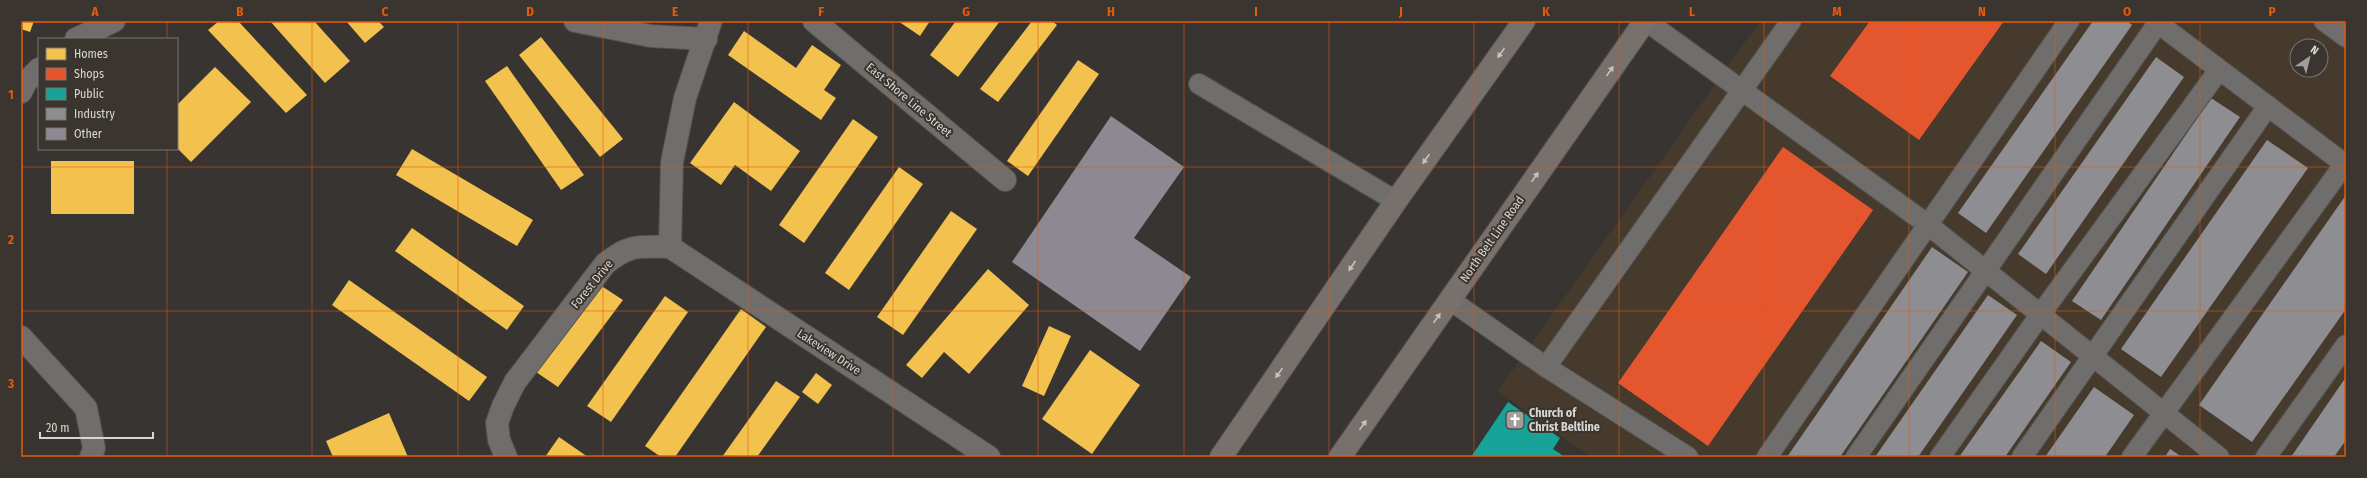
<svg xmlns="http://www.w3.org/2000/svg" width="2367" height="478" font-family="'Fira Sans Condensed',sans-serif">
<rect width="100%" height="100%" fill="#373431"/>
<!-- commercial -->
<path fill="#463a2d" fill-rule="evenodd" d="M1760,21h586v436h-755l-93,-66zM2297,46h24v24h-24z"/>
<!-- homes -->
<g fill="#f2c14e">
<polygon points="21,21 34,21 30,32 21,29"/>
<polygon points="219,21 238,21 307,95 286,113 208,30"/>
<polygon points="270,21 314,21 350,61 325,83"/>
<polygon points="346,21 378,21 384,27 365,43"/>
<polygon points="898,21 930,21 920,36"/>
<polygon points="956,21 1000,21 958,77 930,55"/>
<polygon points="1032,21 1052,21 1057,25 998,102 980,89"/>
<polygon points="744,31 796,68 812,45 841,65 824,90 836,98 821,120 728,55"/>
<polygon points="541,37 623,139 600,157 519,55"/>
<polygon points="1078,60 1099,74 1028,176 1007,161"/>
<polygon points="507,66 584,175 561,190 485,81"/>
<polygon points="215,67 251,102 191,162 177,148 177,105"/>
<polygon points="734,102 800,151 771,191 735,165 721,185 690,163"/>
<polygon points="853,119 878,137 804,243 779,225"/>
<polygon points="412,149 533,220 517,246 396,175"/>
<rect x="51" y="161" width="83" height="53"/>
<polygon points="899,167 923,184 849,290 825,273"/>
<polygon points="951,211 977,229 903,335 877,317"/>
<polygon points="412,228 524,306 507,330 395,251"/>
<polygon points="988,269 1029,305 969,374 944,352 922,378 906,365"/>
<polygon points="349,280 487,377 469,401 332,305"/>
<polygon points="600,285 623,300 558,387 536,372"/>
<polygon points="665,296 688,312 611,422 587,406"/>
<polygon points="741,309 766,327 675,457 661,457 645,446"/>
<polygon points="1049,326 1071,336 1044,396 1022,386"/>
<polygon points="1090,350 1140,385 1092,454 1042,419"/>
<polygon points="816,373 832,385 818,404 802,392"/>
<polygon points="776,381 800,397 757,457 722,457"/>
<polygon points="389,413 408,457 333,457 326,441"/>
<polygon points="559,437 588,457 545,457"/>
</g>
<!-- shops -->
<g fill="#e4572e">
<polygon points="1870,21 2004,21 1919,140 1830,76"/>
<polygon points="1783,147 1873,210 1708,446 1618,383"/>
</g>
<!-- public -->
<polygon fill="#17a398" points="1508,402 1560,438 1553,449 1565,457 1471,457"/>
<!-- industry -->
<g fill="#8d8d92">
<polygon points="2093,21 2127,21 2132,25 1986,233 1958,213"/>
<polygon points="2156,57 2184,77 2046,274 2018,254"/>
<polygon points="2211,98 2240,117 2101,320 2072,301"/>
<polygon points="2267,140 2308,168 2161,377 2121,349"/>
<polygon points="2346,195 2346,309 2252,442 2199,405"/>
<polygon points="1932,247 1968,272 1840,457 1787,457"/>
<polygon points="1988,295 2017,315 1918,457 1875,457"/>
<polygon points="2041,341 2071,362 2005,457 1959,457"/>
<polygon points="2346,377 2346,440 2334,457 2291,457"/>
<polygon points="2094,387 2134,415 2105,457 2045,457"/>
<polygon points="2170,449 2182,457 2165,457"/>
</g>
<!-- building -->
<polygon fill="#8e8892" points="1111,116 1184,167 1134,238 1191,277 1140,351 1012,262"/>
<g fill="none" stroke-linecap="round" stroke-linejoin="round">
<defs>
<g id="service">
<polyline points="1646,21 1927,224 2219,457"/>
<polyline points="2155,21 2346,165"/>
<polyline points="2324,21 2346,37"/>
<polyline points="1199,84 1396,201"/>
<polyline points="1450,300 1546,367 1688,457"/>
<polyline points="1546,367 1791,21"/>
<polyline points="1767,457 2069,21"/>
<polyline points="1856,457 2158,23"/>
<polyline points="1940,457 2040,315 2219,70"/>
<polyline points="2022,457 2268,106"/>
<polyline points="2132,457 2346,162"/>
<polyline points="2266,457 2346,345"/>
</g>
<g id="minor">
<polyline points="575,21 651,36 706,39"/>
<polyline points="814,21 1005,180"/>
<polyline points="76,39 114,21"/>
<polyline points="21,92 26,82 39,69"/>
<polyline points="670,247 989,457"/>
<polyline points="670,247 672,162 685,98 711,21"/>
<polyline points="21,337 86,408 94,448 91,457"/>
<path d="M506,457l-7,-17 -2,-17 6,-17 12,-24 90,-118c25,-21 35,-17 65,-17"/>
</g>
<g id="primary">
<polyline points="1221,457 1396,201 1524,21"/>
<polyline points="1340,457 1645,21"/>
</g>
</defs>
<!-- service casing -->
<use href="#service" stroke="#53514e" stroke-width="22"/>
<!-- minor casing -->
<use href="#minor" stroke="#53514e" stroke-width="24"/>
<!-- primary casing -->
<use href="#primary" stroke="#53514e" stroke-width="24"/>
<!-- service -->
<use href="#service" stroke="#706e6c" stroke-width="20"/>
<!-- minor -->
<use href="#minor" stroke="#706e6c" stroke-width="22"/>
<!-- primary -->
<use href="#primary" stroke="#78706c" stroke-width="22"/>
</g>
<!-- one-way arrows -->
<defs><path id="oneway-solid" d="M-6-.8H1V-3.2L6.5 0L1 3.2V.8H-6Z"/></defs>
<g fill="#c6c2be">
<use href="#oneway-solid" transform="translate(1501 53) rotate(125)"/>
<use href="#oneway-solid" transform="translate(1610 71) rotate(-55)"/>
<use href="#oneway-solid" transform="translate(1426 159) rotate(125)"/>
<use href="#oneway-solid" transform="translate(1535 177) rotate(-55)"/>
<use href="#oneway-solid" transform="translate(1352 266) rotate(124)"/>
<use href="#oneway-solid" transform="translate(1437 318) rotate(-55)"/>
<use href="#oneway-solid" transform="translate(1279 373) rotate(125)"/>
<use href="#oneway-solid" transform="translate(1363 425) rotate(-55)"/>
</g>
<!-- grid -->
<path fill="none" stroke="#e8590c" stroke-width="1" stroke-opacity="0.55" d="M167,21v18M312,21v436M458,21v436M603,21v436M748,21v436M893,21v436M1038,21v436M1184,21v436M1329,21v436M1474,21v436M1619,21v436M1764,21v436M1909,21v436M2055,21v436M2200,21v436M167,149v308M21,167h2325M21,311h2325"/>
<!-- icons -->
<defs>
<symbol id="church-square" viewBox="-11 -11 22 22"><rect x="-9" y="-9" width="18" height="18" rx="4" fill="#a09d9a" stroke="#3a352e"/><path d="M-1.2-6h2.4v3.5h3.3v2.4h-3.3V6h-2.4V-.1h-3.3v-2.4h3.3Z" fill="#fff"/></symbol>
</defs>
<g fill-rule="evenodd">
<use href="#church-square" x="1504" y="409" width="22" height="22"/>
</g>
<g text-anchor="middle" stroke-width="4" stroke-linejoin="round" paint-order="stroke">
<!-- street labels -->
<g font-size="12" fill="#d9d6d2" stroke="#3a352e">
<text transform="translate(909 100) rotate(40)" y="4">East Shore Line Street</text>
<text transform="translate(1492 239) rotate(-55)" y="4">North Belt Line Road</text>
<text transform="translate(592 284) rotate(-51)" y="4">Forest Drive</text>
<text transform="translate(829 352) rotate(33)" y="4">Lakeview Drive</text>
</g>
<!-- poi labels -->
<g font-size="12" font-weight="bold" fill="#d9d6d2" stroke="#3a352e" text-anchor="start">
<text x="1529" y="417">Church of<tspan x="1529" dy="14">Christ Beltline</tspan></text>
</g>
</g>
<!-- border -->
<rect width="2367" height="478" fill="none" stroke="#3a352e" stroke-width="44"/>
<!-- legend -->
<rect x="38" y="38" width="140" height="112" fill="#3a352e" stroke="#7a7570"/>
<rect x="46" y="48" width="20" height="12" fill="#f2c14e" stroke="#7a7570"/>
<text x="74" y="58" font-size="12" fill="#d9d6d2">Homes</text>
<rect x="46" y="68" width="20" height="12" fill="#e4572e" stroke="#7a7570"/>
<text x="74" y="78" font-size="12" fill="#d9d6d2">Shops</text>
<rect x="46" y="88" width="20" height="12" fill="#17a398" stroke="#7a7570"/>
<text x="74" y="98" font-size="12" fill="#d9d6d2">Public</text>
<rect x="46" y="108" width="20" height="12" fill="#8d8d92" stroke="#7a7570"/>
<text x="74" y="118" font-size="12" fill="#d9d6d2">Industry</text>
<rect x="46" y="128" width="20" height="12" fill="#8e8892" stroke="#7a7570"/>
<text x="74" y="138" font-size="12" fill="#d9d6d2">Other</text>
<!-- north arrow -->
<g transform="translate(2309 58) rotate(35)"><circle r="19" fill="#3a352e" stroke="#7a7570"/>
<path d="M0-3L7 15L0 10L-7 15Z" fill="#a09d9a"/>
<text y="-6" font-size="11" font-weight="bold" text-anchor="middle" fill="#d9d6d2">N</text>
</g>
<!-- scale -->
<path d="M40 432v6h113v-6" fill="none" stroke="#d9d6d2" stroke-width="2"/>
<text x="46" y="432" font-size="12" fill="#d9d6d2" stroke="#3a352e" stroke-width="3" paint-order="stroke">20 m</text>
<rect x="22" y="22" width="2323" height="434" fill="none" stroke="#e8590c" stroke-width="1.5"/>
<g font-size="13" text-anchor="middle" font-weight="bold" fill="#e8590c">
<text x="95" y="16">A</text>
<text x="240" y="16">B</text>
<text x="385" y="16">C</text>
<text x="530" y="16">D</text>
<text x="675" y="16">E</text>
<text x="821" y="16">F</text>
<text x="966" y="16">G</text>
<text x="1111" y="16">H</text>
<text x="1256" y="16">I</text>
<text x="1401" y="16">J</text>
<text x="1546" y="16">K</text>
<text x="1692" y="16">L</text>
<text x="1837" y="16">M</text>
<text x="1982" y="16">N</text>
<text x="2127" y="16">O</text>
<text x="2272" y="16">P</text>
<text x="11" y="99">1</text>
<text x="11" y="244">2</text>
<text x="11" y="388">3</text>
</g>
</svg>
